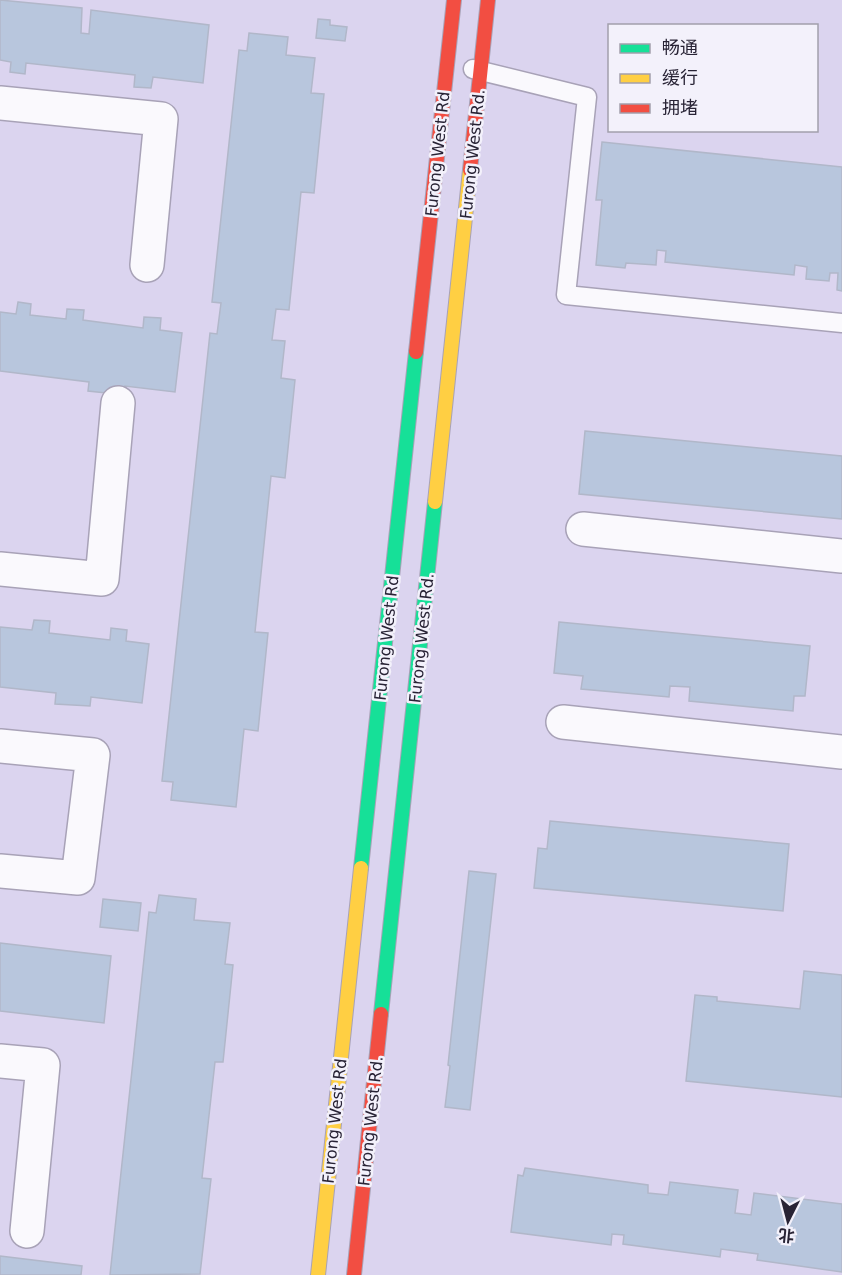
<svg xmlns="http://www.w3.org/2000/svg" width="842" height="1275" font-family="'DejaVu Sans','Noto Sans SC',sans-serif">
<rect width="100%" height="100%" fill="#dbd4ef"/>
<!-- building -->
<g fill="#b8c6dd" stroke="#b1b7c9" stroke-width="1.5">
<polygon points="0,0 82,8 81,33 89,34 91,10 209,25 203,83 153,77 151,88 134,87 135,75 26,63 25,74 10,72 11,62 0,60"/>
<polygon points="318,19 330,20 330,25 347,27 345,41 316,38"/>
<polygon points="249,33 288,37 286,55 315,58 311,93 324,94 314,193 301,192 289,310 276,309 272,340 285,341 281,378 295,380 285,478 271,476 255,632 268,633 258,731 244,729 236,807 171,800 173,782 162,781 210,333 217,334 221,303 212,302 239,50 247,51"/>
<polygon points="602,142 842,167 842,291 837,290 838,273 830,273 829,281 806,279 807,267 795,265 794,275 665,262 666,251 657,250 656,265 626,263 625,268 596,265 602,200 596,200"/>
<polygon points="18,302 31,304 30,315 66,319 67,309 84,310 83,320 143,328 144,317 161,318 160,330 182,333 175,392 125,386 125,395 88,391 89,382 0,371 0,312 16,314"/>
<polygon points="585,431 842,456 842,519 579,494"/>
<polygon points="34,620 50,621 49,633 110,640 111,628 127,630 126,641 149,644 142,703 91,697 90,706 55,704 56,693 0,687 0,627 32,630"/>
<polygon points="559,622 810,646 805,696 794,696 793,711 689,701 690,687 670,686 669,697 581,689 583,676 554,673"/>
<polygon points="550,821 789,844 783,911 534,888 538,848 547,849"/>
<polygon points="469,871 496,874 470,1110 445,1107 450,1066 448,1065"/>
<polygon points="159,895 196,899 194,920 230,923 225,964 233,965 223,1062 215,1062 202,1178 211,1179 200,1274 110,1275 149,912 156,913"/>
<polygon points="103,899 141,903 138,931 100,927"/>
<polygon points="0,943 111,956 104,1023 0,1011"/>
<polygon points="804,971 842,975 842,1097 686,1081 695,995 717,997 717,1001 800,1009"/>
<polygon points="525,1168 648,1185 648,1193 668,1195 670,1182 738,1190 735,1213 751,1215 754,1193 842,1204 842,1272 757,1260 758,1254 721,1249 720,1257 623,1244 624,1235 612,1234 611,1245 511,1232 518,1175 523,1176"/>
<polygon points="0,1256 82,1266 81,1275 0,1275"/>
</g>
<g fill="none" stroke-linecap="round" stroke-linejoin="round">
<defs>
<polyline id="lane" points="473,69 587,97 566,295 842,323"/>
<g id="street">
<polyline points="0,103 161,119 147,265"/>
<polyline points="583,529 842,556"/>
<polyline points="0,569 102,579 118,403"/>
<polyline points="563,722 842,752"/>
<polyline points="0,746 93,755 78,878 0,871"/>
<polyline points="0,1061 43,1065 27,1231"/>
</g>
<g id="fast">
<polyline points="361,868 416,352"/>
<polyline points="381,1014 435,502"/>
</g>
<g id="slow">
<polyline points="435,502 470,170"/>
<polyline points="318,1275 361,868"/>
</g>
<g id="jam">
<polyline points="470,170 488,0"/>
<polyline points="416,352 454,0"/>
<polyline points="354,1275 381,1014"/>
</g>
</defs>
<!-- lane casing -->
<use href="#lane" stroke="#a8a2b7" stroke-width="21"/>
<!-- street casing -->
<use href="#street" stroke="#a8a2b7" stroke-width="36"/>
<!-- fast casing -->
<use href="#fast" stroke="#a8a2b7" stroke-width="16"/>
<!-- slow casing -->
<use href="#slow" stroke="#a8a2b7" stroke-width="16"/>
<!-- jam casing -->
<use href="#jam" stroke="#a8a2b7" stroke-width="16"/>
<!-- lane -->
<use href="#lane" stroke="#faf9fd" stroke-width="18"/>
<!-- street -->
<use href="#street" stroke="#faf9fd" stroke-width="33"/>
<!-- fast -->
<use href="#fast" stroke="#16e098" stroke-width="14"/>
<!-- slow -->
<use href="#slow" stroke="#ffcf43" stroke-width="14"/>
<!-- jam -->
<use href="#jam" stroke="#f24e42" stroke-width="14"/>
</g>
<g text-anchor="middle" stroke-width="5" stroke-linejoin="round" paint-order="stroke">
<!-- street labels -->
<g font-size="16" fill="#282335" stroke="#f3f1fb">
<text transform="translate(437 154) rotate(-84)" y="6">Furong West Rd</text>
<text transform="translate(472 154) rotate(-84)" y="6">Furong West Rd.</text>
<text transform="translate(386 638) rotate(-84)" y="6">Furong West Rd</text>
<text transform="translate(421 638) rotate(-84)" y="6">Furong West Rd.</text>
<text transform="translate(334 1121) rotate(-84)" y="6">Furong West Rd</text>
<text transform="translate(370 1121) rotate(-84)" y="6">Furong West Rd.</text>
</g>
</g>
<!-- legend -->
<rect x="608" y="24" width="210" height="108" fill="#f3f1fb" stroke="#a29fac" stroke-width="1.5"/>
<rect x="620" y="44" width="30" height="9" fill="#16e098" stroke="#a29fac" stroke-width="1.5"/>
<text x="662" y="54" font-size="18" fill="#282335">畅通</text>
<rect x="620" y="74" width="30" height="9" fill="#ffcf43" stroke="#a29fac" stroke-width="1.5"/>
<text x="662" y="84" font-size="18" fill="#282335">缓行</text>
<rect x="620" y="104" width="30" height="9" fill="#f24e42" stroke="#a29fac" stroke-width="1.5"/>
<text x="662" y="114" font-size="18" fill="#282335">拥堵</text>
<!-- north arrow -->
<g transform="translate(788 1221) rotate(186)" stroke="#f3f1fb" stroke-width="4.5" paint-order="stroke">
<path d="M0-4.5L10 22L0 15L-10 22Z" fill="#282335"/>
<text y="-9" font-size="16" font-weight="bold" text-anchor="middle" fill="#282335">北</text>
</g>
</svg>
